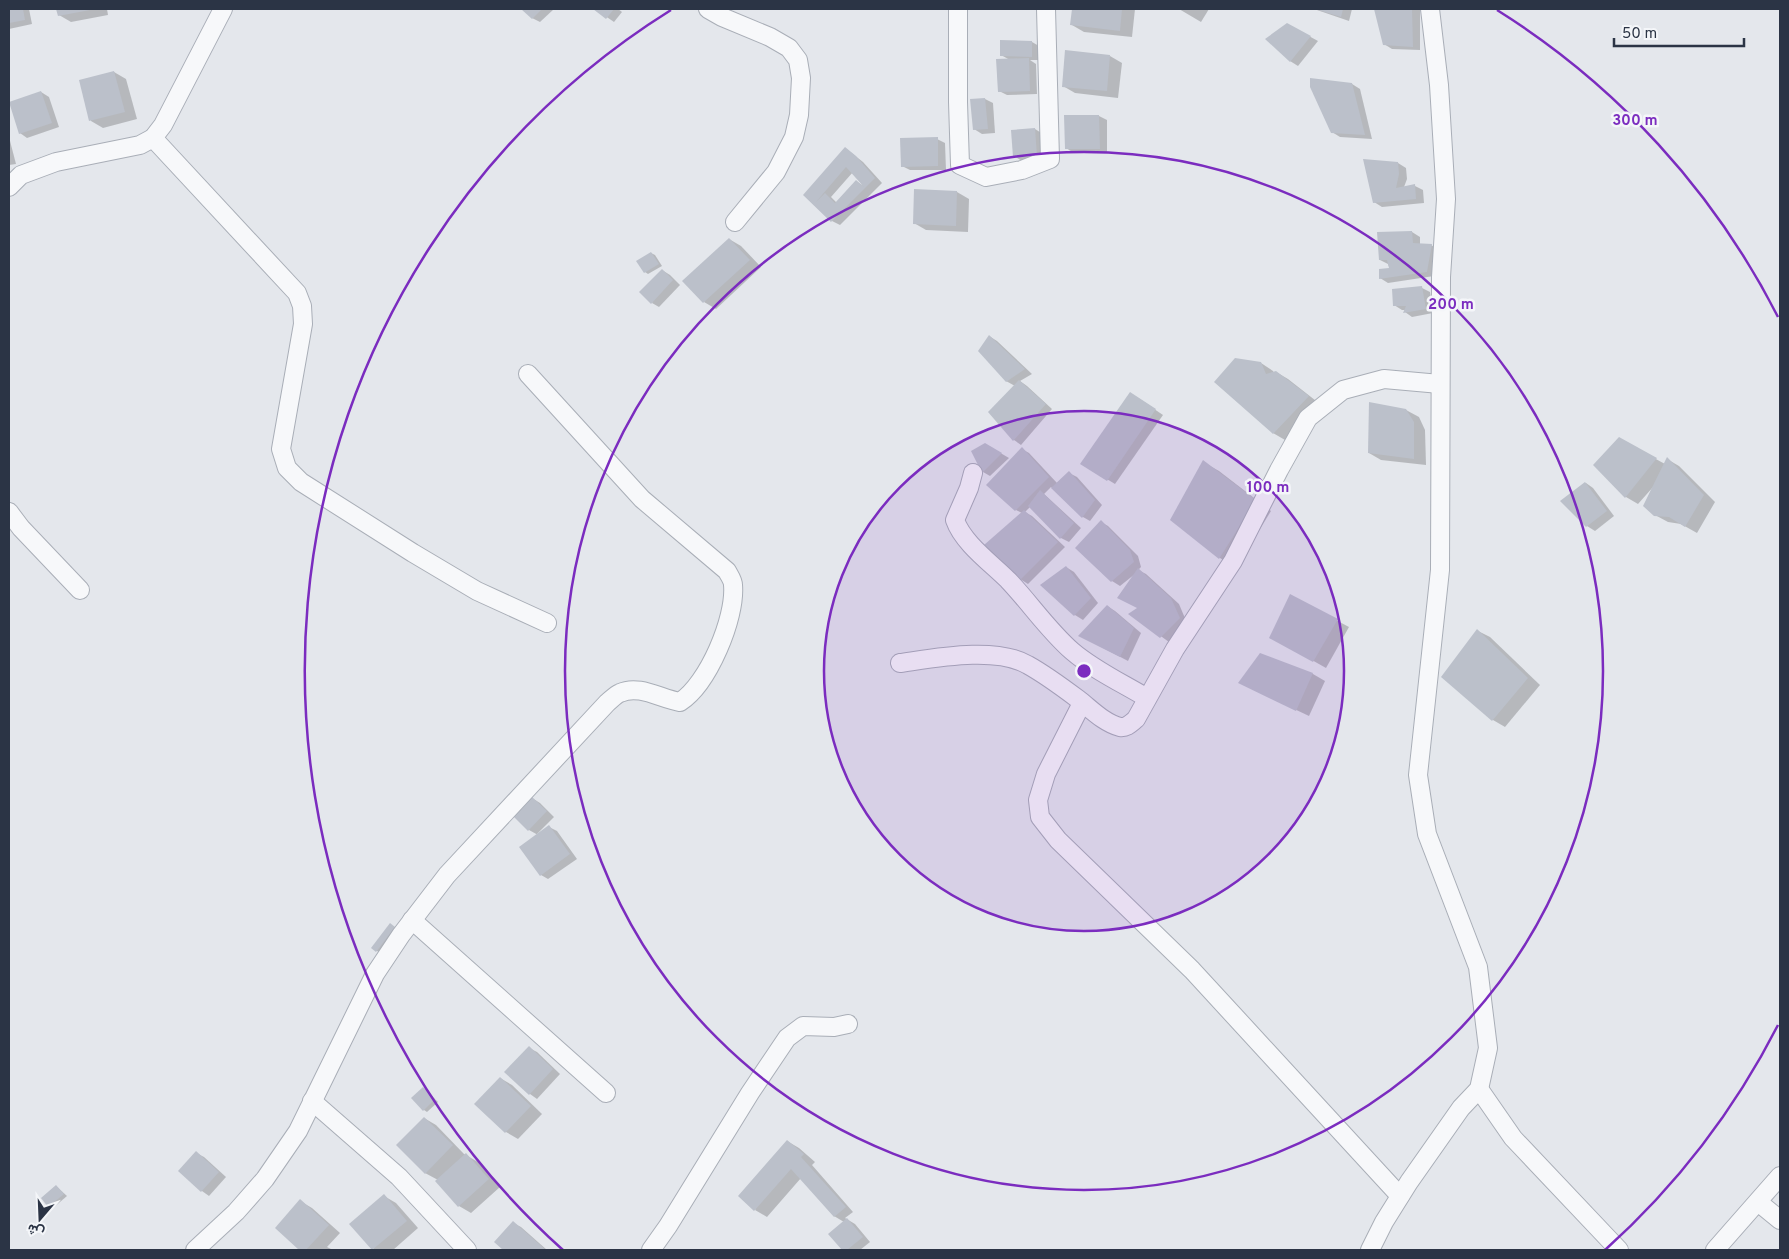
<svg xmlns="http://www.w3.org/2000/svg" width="1789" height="1259" font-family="Overpass,Vazirmatn,sans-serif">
<rect width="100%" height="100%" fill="#e4e7ec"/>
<!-- shadow -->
<g fill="#0003" fill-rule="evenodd">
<polygon points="9,9 29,9 32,24 9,29"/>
<polygon points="58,9 107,9 108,15 71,22 59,15"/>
<polygon points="523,9 554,9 540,22 532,18"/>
<polygon points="595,9 618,9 622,12 614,22"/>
<polygon points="1074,9 1135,9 1132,37 1084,32 1072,25"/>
<polygon points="1179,9 1209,9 1201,22"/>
<polygon points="1314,9 1352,9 1349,21"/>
<polygon points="1376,9 1420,9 1420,50 1392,49 1384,44"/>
<polygon points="1287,24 1318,41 1298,66 1290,61"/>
<polygon points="1032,42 1039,46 1039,60 1030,60 1036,64 1037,94 1007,95 999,91 1010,60 1001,55"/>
<polygon points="1110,56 1122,63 1118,98 1075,93 1063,86"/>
<polygon points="114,72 126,79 137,119 103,128 91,121 80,81"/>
<polygon points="1352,84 1360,89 1372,139 1340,137 1332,132"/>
<polygon points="41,92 49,97 59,127 27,138 20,133"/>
<polygon points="985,99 993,103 995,133 982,134 974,129 972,100"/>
<polygon points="1066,116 1099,116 1107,120 1107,152 1074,153 1066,148"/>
<polygon points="1035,129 1043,134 1044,160 1022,161 1014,156"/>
<polygon points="9,137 16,164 9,165"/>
<polygon points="937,139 945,143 946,170 910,170 902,166"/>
<path d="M845,148l18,14 19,21 -42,42 -8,-4 -27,-26zM853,172l11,14 -7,-4 -20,21 -6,-6z"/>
<polygon points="1398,163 1406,168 1407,179 1404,187 1415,186 1423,190 1424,203 1382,207 1374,202"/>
<polygon points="916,190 957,192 969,199 968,232 926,230 914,223"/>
<polygon points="1412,232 1420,237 1420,245 1431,245 1439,250 1434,276 1388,283 1380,278 1390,269 1388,264 1380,260"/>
<polygon points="729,239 741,246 761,267 716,309 704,302"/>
<polygon points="651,253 655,255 662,266 648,274 645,272"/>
<polygon points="662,270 670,275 680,285 659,307 652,303"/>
<polygon points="1422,288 1430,292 1433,313 1412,317 1405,312 1406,310 1402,310 1394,305"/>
<polygon points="989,336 997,341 1032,374 1020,381 1027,386 1052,409 1021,445 1014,440 989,412 1015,386 1006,381"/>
<polygon points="1261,363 1273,371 1274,373 1276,372 1288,379 1320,404 1285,440 1273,433"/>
<polygon points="1138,398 1163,415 1115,484 1082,464"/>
<polygon points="1406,410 1419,417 1425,430 1426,465 1381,460 1369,453"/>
<polygon points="1619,439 1665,464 1667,459 1679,466 1715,502 1697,533 1681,524 1668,522 1655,515 1654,486 1638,504 1626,497 1595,465"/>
<polygon points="985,444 1009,458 990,476 983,472"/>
<polygon points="1022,449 1029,453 1057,483 1069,473 1077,477 1102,505 1090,521 1083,517 1051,487 1044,494 1081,528 1069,542 1061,538 1030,507 1025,512 1032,516 1065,547 1028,584 1020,579 1022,513 1016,510"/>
<polygon points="1203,462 1219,471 1271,511 1236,568 1220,558 1172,520"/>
<polygon points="1586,483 1593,488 1614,516 1595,531 1587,526 1562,501"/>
<polygon points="1101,522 1108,526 1138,556 1141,567 1138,570 1146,574 1179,604 1187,623 1169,642 1130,614 1139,608 1135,574 1120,586 1112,581"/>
<polygon points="1066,567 1074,572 1098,603 1083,620 1075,615 1042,585"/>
<polygon points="1291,596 1349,627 1326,668 1271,637"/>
<polygon points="1107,606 1115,611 1141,633 1128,661 1088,640"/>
<polygon points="1478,631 1490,637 1540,685 1505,727 1493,720"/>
<polygon points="1260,654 1313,674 1325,681 1309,716 1252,689"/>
<polygon points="532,798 540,803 554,817 537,834 538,835 549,827 557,831 577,859 548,879 541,875 538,835 529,830"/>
<polygon points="394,927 398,930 380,953 373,948"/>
<polygon points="529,1048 537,1052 560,1074 537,1099 530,1094 506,1072"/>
<polygon points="500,1078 512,1085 542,1114 518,1139 506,1132"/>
<polygon points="423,1088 438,1102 427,1112 424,1110"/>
<polygon points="424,1118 436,1125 464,1154 478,1162 500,1187 471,1213 459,1206 436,1181 438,1180 425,1173"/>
<polygon points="787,1141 799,1148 815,1162 812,1165 853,1212 845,1218 855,1224 870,1242 860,1250 844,1250 830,1234 844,1222 834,1216 801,1178 767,1217 755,1210"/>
<polygon points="196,1153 204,1157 226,1177 209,1196 202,1191"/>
<polygon points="56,1186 67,1196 53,1208 42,1198"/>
<polygon points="384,1196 396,1203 418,1228 393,1250 375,1250 351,1224"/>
<polygon points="300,1201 312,1208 340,1233 327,1247 333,1250 301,1250 276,1228"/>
<polygon points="513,1223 521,1227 547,1250 505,1250 496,1242"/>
</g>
<!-- building -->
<g fill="#bbc0ca" fill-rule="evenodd">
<polygon points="9,9 23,9 25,20 9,23"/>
<polygon points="56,9 90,9 90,10 58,16"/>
<polygon points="521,9 542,9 532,19"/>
<polygon points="593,9 614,9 606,19"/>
<polygon points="1072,9 1122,9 1120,31 1070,25"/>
<polygon points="1315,9 1343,9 1341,17"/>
<polygon points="1374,9 1412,9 1413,47 1383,45"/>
<polygon points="1287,23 1311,36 1290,62 1265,39"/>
<polygon points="1000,40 1032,41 1032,57 1000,56"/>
<polygon points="1065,50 1110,55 1107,91 1062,87"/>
<polygon points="1029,58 1030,91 998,92 996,59"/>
<polygon points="114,71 125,112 89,121 79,80"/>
<polygon points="1310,78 1352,83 1365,135 1331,133 1310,87"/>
<polygon points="41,91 52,123 19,134 9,102"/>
<polygon points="985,98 988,129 973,130 970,99"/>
<polygon points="1064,115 1099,115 1100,149 1065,149"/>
<polygon points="1035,128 1037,156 1013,157 1011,130"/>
<polygon points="938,137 938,166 901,167 900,138"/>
<path d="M845,147l11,9 19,22 -44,44 -28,-27zM846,167l18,20 -8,-7 -21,23 -10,-10 -9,9z"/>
<polygon points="1363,159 1398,162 1399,174 1396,188 1415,184 1416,199 1373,203"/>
<polygon points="914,189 957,191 956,226 913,224"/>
<polygon points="1412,231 1413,243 1432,244 1427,272 1379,279 1379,269 1389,268 1387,260 1379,260 1377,232"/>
<polygon points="729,238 750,260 703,303 682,281"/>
<polygon points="651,252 659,264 644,273 636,261"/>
<polygon points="662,269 673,280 651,304 639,292"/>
<polygon points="1422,286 1426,309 1403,313 1406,306 1393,306 1392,289"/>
<polygon points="989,335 1025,369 1006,382 978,351"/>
<polygon points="1235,358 1261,362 1266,374 1276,371 1309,396 1273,434 1214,382"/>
<polygon points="1019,380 1046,404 1013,441 988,412"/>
<polygon points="1130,392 1156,409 1107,481 1080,464"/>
<polygon points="1369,402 1406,409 1414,422 1414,459 1368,453"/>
<polygon points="1619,437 1657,458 1625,498 1593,465"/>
<polygon points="985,443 1002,453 982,473 971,451"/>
<polygon points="1022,447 1049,477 1015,511 986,485"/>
<polygon points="1667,457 1704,495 1685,527 1669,517 1654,516 1643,506"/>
<polygon points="1203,460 1256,500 1219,559 1170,520"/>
<polygon points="1069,471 1095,500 1082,518 1051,488"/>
<polygon points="1585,482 1607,511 1586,527 1560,501"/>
<polygon points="1040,490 1074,523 1060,539 1028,506"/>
<polygon points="1024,510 1058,542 1020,580 984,545"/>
<polygon points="1101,520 1130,550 1134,562 1111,582 1075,548"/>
<polygon points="1066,566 1091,598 1074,616 1040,585"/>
<polygon points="1138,568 1171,598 1180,618 1160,638 1128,614 1137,608 1117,598"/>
<polygon points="1290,594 1338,619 1313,662 1269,638"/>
<polygon points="1107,605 1134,628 1120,657 1078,636"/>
<polygon points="1477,629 1528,678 1492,721 1441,677"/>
<polygon points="1260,653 1313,673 1296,711 1238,683"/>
<polygon points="532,797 547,811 528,831 513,816"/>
<polygon points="549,825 570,854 540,876 519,847"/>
<polygon points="390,923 395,927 376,952 371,948"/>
<polygon points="529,1046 553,1069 529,1095 504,1072"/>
<polygon points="500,1077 531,1106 505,1133 474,1104"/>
<polygon points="423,1087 435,1099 423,1111 411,1098"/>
<polygon points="424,1117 453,1145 425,1174 396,1145"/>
<polygon points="787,1140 804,1154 801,1157 846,1207 834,1217 791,1169 754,1211 738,1196"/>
<polygon points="196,1151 219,1172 201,1192 178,1171"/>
<polygon points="466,1153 489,1179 458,1207 435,1181"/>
<polygon points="56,1185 64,1194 48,1207 41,1198"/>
<polygon points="384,1194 407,1221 372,1250 349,1224"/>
<polygon points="300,1199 329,1225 306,1250 299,1250 275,1228"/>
<polygon points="847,1218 863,1237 847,1250 842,1250 828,1234"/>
<polygon points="513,1221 546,1250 503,1250 494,1242"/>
</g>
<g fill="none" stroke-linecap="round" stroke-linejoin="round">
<defs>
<g id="minor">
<polyline points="708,9 722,17 770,37 789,48 798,60 801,78 799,115 794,137 776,172 735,222"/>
<polyline points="958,9 958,102 960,165 986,177 1022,170 1050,159 1046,9"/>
<polyline points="153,138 297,293 302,306 303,324 281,449 287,468 301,482 413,553 477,591 547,623"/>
<polyline points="9,187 21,175 56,162 140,145 153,138 163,125 223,9"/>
<path d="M973,473l-4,15 -14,32c8,23 36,43 53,60 22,23 40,50 64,71 22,19 50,32 75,47"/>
<polyline points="9,512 21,528 80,590"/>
<path d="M900,663c35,-5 96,-17 128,2 18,10 34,22 50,34 13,10 26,24 42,28 7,1 11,-4 16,-8l39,-70 58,-88 46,-91 29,-52 35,-28 41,-11 56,5"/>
<polyline points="1082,703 1046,774 1038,800 1040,817 1058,840 1192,970 1400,1196"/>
<polyline points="412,920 606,1093"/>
<polyline points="1479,1089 1513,1138 1619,1250"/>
<polyline points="312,1101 399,1177 467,1250"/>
<polyline points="1758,1202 1780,1220"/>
<path d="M195,1250l41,-38 29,-33 33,-48 77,-157 26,-39 46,-60 160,-172c4,-3 8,-8 13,-10 19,-9 41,6 60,9 28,-18 56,-84 53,-117 0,-5 -4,-10 -6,-14l-85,-72 -114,-125"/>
<polyline points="651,1250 668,1226 750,1093 787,1038 803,1026 834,1027 848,1024"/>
<polyline points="1370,1250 1384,1222 1409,1182 1461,1108 1479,1089 1488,1048 1478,967 1427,834 1418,775 1440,570 1441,277 1446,199 1439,85 1430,9"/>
<polyline points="1715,1250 1780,1176"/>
</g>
</defs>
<!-- minor casing -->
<use href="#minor" stroke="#a9aeb7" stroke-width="20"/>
<!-- minor -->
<use href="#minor" stroke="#f7f8fa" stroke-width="18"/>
</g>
<!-- distance rings -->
<circle cx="1084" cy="671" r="260" fill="#7b2cbf" fill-opacity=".12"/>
<g fill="none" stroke="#7b2cbf" stroke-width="2.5">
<circle cx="1084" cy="671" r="260"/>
<circle cx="1084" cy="671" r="519"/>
<path d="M1778 1025A779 779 0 0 1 1605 1250M563 1250A779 779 0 0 1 671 10M1497 10A779 779 0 0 1 1778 317"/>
</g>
<circle cx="1084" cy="671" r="8" fill="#7b2cbf" stroke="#f4f6f9" stroke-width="2.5"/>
<g font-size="15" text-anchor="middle" font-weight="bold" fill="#7b2cbf" stroke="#f4f6f9" stroke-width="5" stroke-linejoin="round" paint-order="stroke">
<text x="1635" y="125">300 m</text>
<text x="1451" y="309">200 m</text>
<text x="1268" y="492">100 m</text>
</g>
<!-- border -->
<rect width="1789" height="1259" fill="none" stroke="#2b3445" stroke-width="20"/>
<!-- north arrow -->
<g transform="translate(40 1219) rotate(199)" stroke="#f4f6f9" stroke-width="4" paint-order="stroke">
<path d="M0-4L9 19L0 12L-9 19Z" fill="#2b3445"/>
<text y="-8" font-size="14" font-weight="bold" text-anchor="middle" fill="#2b3445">ش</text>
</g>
<!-- scale -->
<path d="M1614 38v8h130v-8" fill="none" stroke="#2b3445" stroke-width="2.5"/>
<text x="1622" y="38" font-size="15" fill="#2b3445" stroke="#f4f6f9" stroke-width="4" paint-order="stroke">50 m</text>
</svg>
